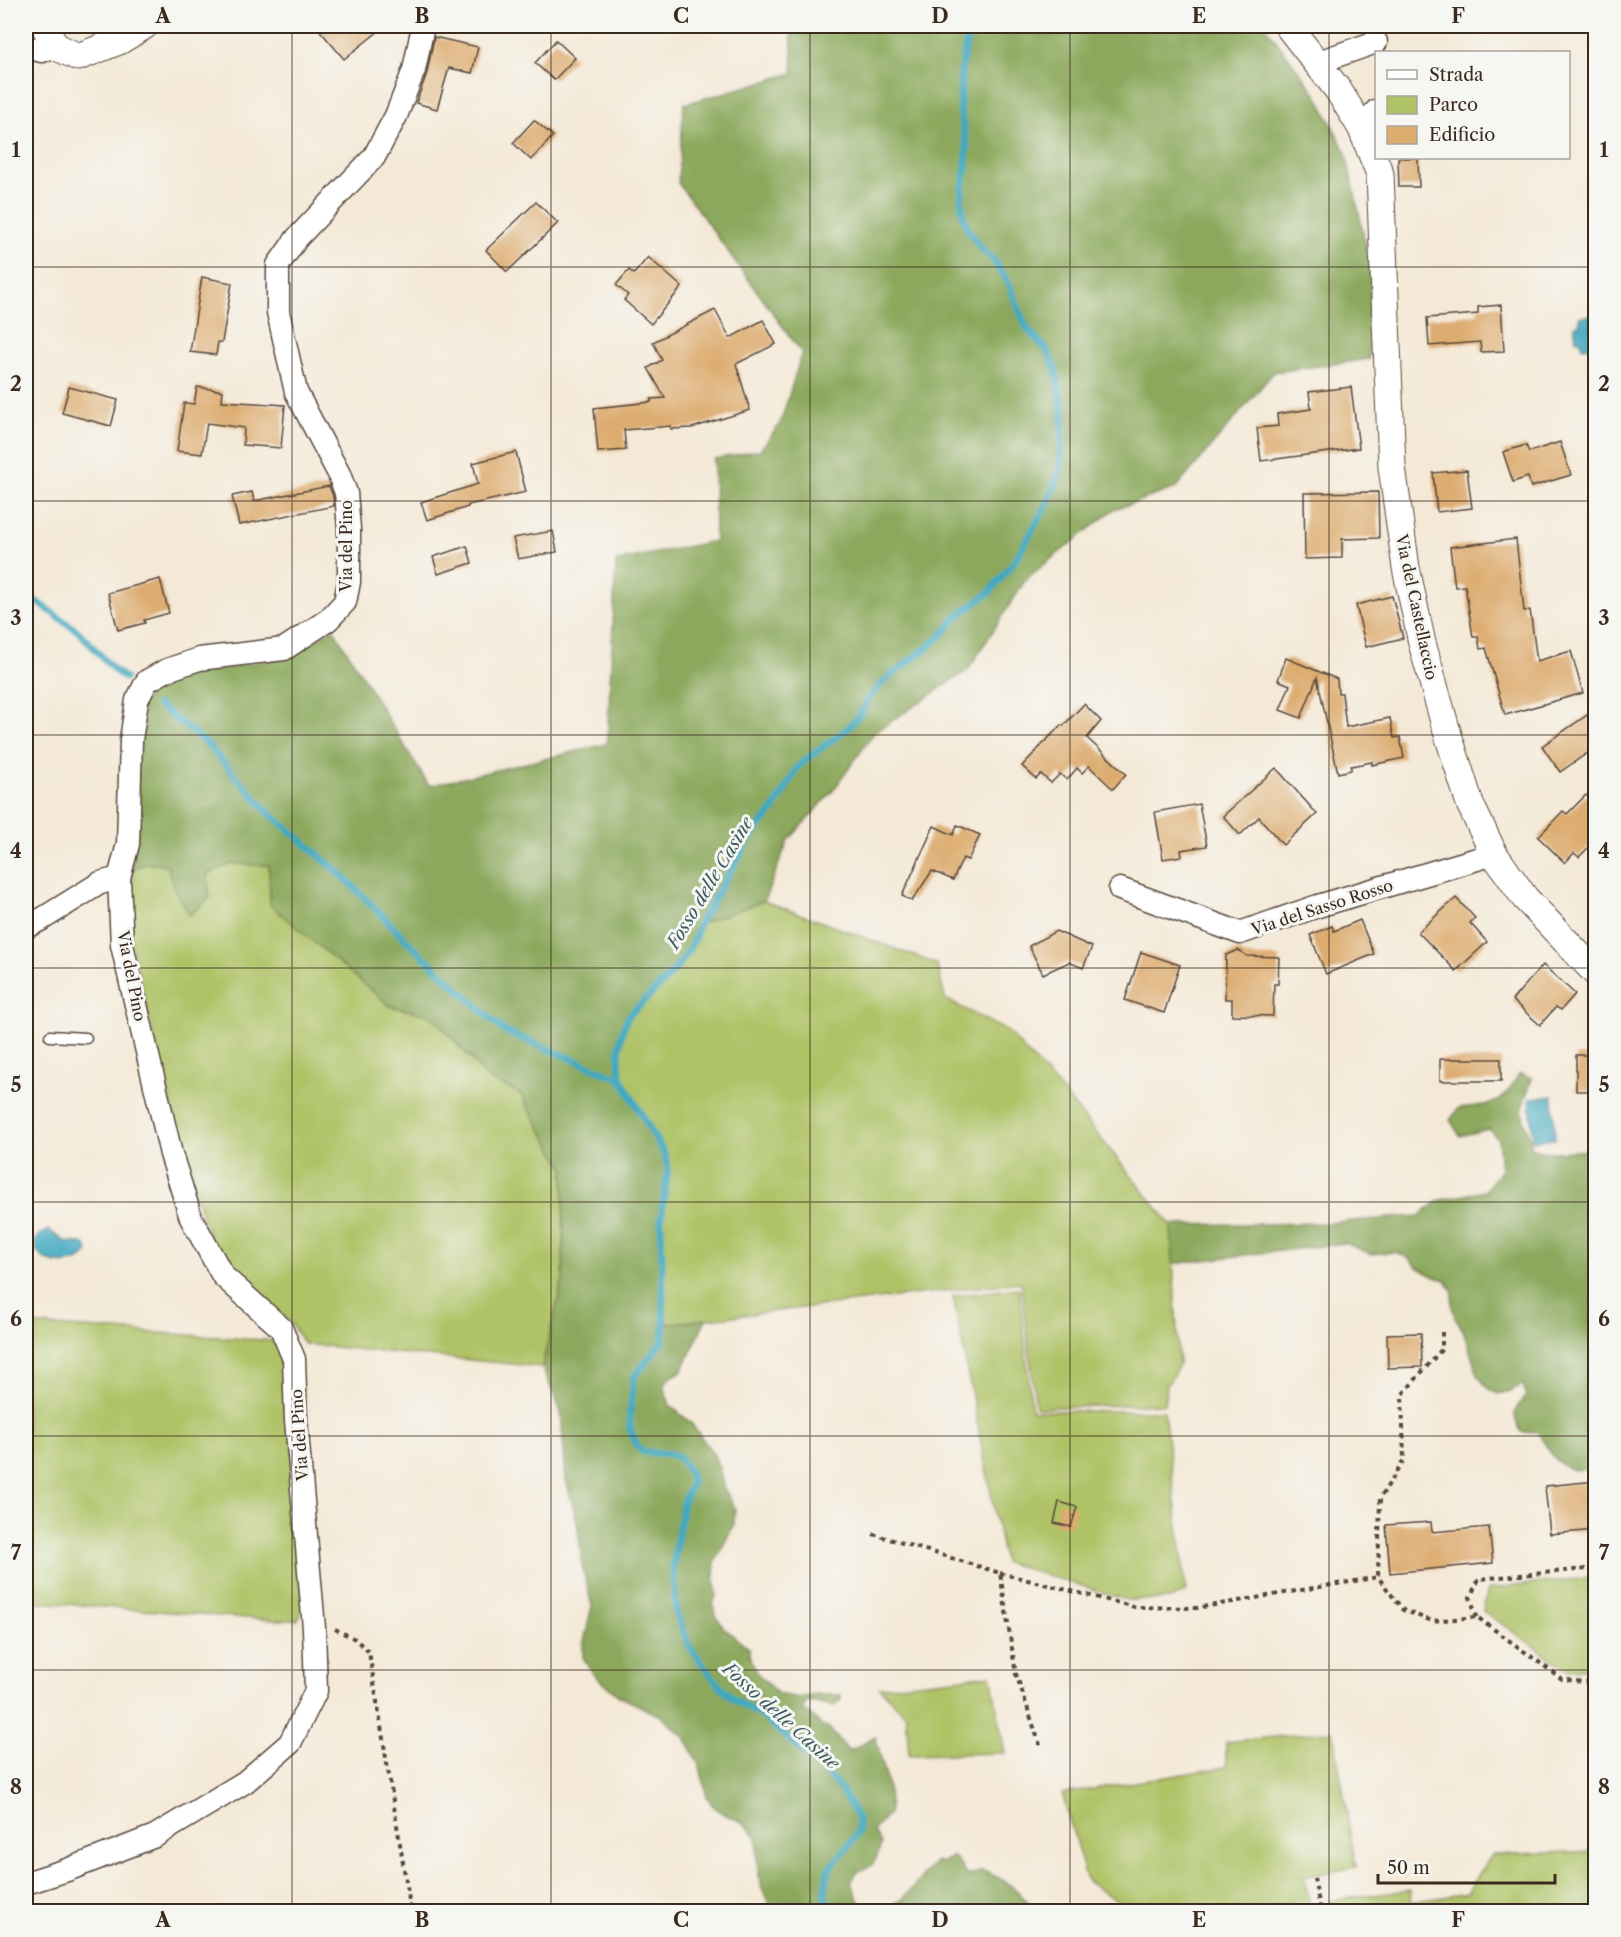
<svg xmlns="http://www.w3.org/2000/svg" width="1621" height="1937" font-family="'Libre Caslon Text',serif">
<rect width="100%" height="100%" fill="#f6f6f2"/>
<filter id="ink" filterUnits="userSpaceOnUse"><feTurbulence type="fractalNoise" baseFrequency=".0167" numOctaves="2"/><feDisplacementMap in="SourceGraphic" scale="12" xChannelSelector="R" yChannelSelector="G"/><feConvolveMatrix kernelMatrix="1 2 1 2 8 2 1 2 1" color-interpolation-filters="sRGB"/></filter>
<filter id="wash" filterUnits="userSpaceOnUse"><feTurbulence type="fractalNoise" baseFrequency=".008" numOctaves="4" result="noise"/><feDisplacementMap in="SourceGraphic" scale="24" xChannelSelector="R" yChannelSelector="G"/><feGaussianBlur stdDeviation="1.35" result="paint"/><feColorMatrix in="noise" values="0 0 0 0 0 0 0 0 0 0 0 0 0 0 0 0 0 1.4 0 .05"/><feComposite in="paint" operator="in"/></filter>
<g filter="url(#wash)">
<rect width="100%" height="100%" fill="#f4e9d7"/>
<!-- green -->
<g fill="#afc266" stroke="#757642" stroke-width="1.5">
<polygon points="147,863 167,865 177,894 207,874 231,864 269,865 390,1006 431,1015 490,1080 520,1093 564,1168 563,1279 542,1367 304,1344 289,1321 220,1263 203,1220 166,1084 128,932 132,869"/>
<path d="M764,901l173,63 8,35 62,32 57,62 107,132 8,140 -12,21 -3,18 -128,4 -15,-126 -354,42 -6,-104 7,-52 -4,-15 -43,-74c-3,-19 -3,-42 6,-60 4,-8 16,-16 23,-23 20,-19 43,-45 49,-72z"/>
<polygon points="1019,1288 1032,1411 1164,1411 1186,1592 1170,1599 1127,1600 1004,1562 953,1296"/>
<polygon points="26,1324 278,1341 286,1354 303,1607 298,1620 273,1620 26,1601"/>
<polygon points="1595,1577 1595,1668 1568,1670 1483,1611 1488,1589"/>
<polygon points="991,1675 1005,1753 909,1755 906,1715 879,1687"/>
<polygon points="1333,1731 1356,1867 1304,1877 1311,1911 1132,1911 1087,1881 1062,1794 1226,1767 1226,1742"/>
<polygon points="1595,1851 1595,1911 1330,1911 1328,1901 1410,1890 1411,1902 1467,1893 1492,1855"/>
</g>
<!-- forest -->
<g fill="#8ba85b" stroke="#63693c" stroke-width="1.5">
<path d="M791,26h474l53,71 28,56 25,116 -2,90 -95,13 -98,116 -63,22 -87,69 -58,91 -94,63 -42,59 -44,49 -24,60 -65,23c-7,31 -30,54 -53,75 -6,6 -15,13 -19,20 -9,18 -9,41 -6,60l43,74 4,15 -7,52v119l6,-15 39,-5 -24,52 -14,8 -4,9 6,17 21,18 23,32 6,15 3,16 12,23 -1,15 -19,38 -1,16 3,16 -4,10 2,11 9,13 25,21v5l8,19 21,21 21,4 16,-3h26v6l-7,5 -26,-5 -6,8 14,10 6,8 7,1 20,24 26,-16 12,45 3,31 -17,19 8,13c-5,17 -6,23 -24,27l-6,11 9,22 13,7h-100c-17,-30 -16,-41 -16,-74l-15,-15 -20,-9 -9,-7 -6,-9 -7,-30 -15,-29 -24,-22 -42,-20 -26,-22 -10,-17v-11l9,-40 -10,-42 -5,-43 -11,-41 -5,-68 -19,-45 21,-88 1,-111 -44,-75 -30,-13 -58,-64 -42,-10 -120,-101 -1,-40 -38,-1 -24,10 3,23 -20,18 -13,-21 -10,-29 -20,-2 -15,6 8,-160 11,-19 16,-9 27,-10 39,-4 63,-13 37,-26 96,158 178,-42 9,-183 99,-20 -1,-82 46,-9 20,-26 22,-71 -124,-170 6,-79 109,-31z"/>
<path d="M1520,1074l12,4c-3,14 -11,23 -9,37 1,12 10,21 8,33 23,9 41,0 64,3v315c-32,13 -42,-9 -57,-33l-16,-1c-11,-17 -9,-22 4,-36l-3,-12 -13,7 -12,3 -11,-6 -9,-13 -15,-45 -8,-12 -3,-14 1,-13 -8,-11 -13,-4 -14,-8 -10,-10 -12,-6 -25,2 -26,-11 -172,21 -2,-39 155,-2 93,-7 21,-16 45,-9 16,-21 -3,-31 -9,-10 -29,7 -10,-16 9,-12c14,-2 38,-2 47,-14 5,-6 9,-14 14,-20z"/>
<path d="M953,1856l15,20 14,-5c22,7 40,21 52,40h-153l22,-12 33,-38 5,2z"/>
</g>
<!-- water -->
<g fill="#3fa8c0" stroke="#3d696f" stroke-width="1.5">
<polygon points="1592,315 1595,345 1582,347 1580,339 1576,340 1574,325 1580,324 1579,317"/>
<polygon points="1553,1096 1555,1139 1533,1141 1530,1098"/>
<path d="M49,1230l17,12 16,1 4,2 2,7c-13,19 -53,14 -54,-11l5,-6z"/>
</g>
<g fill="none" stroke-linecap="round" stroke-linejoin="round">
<!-- stream -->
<g stroke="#3fa8c0" stroke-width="7">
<polyline points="26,594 79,632 115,671 125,678"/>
<polyline points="158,705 206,743 267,811 343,876 411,945 504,1031 621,1079"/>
<path d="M828,1912l-3,-20 3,-22 24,-29 6,-9v-13l-16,-28 -19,-22 -61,-53 -26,-15 -19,-18 -28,-37 -13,-34 -3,-44 10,-66 9,-19 -2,-9 -10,-16 -10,-4 -27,-2 -6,-6 -7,-17v-16l4,-36 28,-35 2,-12 -3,-110 7,-52 -4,-15 -43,-74c-3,-19 -3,-42 6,-60 4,-7 13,-14 19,-20 23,-21 46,-44 53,-75l50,-85 25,-30 23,-41 7,-7 43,-32 14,-16 8,-15 15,-17 55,-43 19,-22 31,-23 25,-31 34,-59 12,-33 3,-57 -7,-42 -8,-20 -21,-22 -19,-47 -14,-21 -14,-14 -12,-17 -5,-14 -2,-16 5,-33 1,-20 -7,-37 1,-38 8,-46"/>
</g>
</g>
<g id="blocks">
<!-- building -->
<g fill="#ddac6f">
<polygon points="316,26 385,26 344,59"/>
<polygon points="434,37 478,47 472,73 449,68 437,109 416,103 427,73"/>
<polygon points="556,40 575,58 554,80 535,63"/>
<polygon points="534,120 553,136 531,160 513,143"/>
<polygon points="1398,158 1418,158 1419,187 1399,187"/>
<polygon points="536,202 558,223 507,272 486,250"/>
<polygon points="648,257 682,287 651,324 624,300 628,295 616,285 629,270 634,274"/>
<polygon points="202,277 232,283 222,342 218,342 216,355 190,352"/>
<polygon points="1501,305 1504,351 1481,352 1480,342 1429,346 1427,318 1478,314 1478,307"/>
<polygon points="715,310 730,338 763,320 776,344 736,364 750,410 692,428 671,429 671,426 624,430 626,450 598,452 594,408 651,402 651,399 665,398 648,368 662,360 653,342"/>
<polygon points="69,387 118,400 111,426 62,413"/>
<polygon points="197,387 223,391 222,401 285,405 281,448 243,445 244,428 207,423 202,454 177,451 184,403 194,404"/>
<polygon points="1351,387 1359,448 1261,461 1257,428 1278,426 1277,414 1311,409 1309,392"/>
<polygon points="1560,442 1571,475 1531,487 1528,477 1513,482 1503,452 1526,445 1529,452"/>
<polygon points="516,452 526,492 468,505 468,507 427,520 421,502 478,484 473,463"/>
<polygon points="1467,470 1472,508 1437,512 1433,473"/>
<polygon points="329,486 333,496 334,506 239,525 232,496 252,492 254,501"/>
<polygon points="1378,492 1379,538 1342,539 1342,558 1305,559 1304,493"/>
<polygon points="553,531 557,552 518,559 513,538"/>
<polygon points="1516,539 1524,611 1530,610 1537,661 1571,651 1583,693 1505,715 1486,648 1480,649 1478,637 1473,637 1465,586 1455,587 1450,547"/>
<polygon points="467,546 472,563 438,574 433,557"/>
<polygon points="160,579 169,613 144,620 145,623 118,630 108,593"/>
<polygon points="1392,596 1403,638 1366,647 1356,605"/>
<polygon points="1286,658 1337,679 1338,693 1342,693 1346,727 1390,718 1394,738 1400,737 1404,758 1372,765 1372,762 1351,766 1351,770 1338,773 1317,677 1301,718 1280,710 1290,685 1278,680"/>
<polygon points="1084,704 1101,721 1087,738 1126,774 1113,789 1089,766 1082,773 1077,768 1067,780 1060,774 1051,783 1041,774 1036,779 1022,766 1061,725 1063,726"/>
<polygon points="1596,709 1596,747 1560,772 1542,746"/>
<polygon points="1276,768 1317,814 1283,845 1259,817 1240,835 1223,816"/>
<polygon points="1586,795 1596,804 1596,840 1579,857 1574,853 1565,863 1538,837 1563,811 1567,814"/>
<polygon points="1199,804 1207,846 1181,850 1182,856 1163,859 1155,812"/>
<polygon points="957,825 980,835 968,860 963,858 953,880 932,871 912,901 902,896 934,826 953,835"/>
<polygon points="1456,898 1475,918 1470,923 1487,942 1456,971 1418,932"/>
<polygon points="1360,920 1374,954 1326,974 1310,935 1332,926 1334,931"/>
<polygon points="1056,931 1092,947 1083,968 1069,962 1043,974 1029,946"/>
<polygon points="1238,950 1247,956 1279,957 1278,984 1274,984 1273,1016 1232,1015 1232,999 1225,999 1226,955"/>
<polygon points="1141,952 1180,965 1164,1013 1125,1000"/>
<polygon points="1543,965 1575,994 1561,1010 1556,1007 1540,1025 1512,1000"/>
<rect x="1576" y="1055" width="20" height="36"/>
<rect x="1440" y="1059" width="61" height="22"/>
<polygon points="1421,1333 1422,1367 1388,1368 1387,1334"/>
<polygon points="1596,1481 1596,1530 1550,1534 1545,1486"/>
<polygon points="1059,1502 1077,1507 1071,1527 1054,1523"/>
<polygon points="1431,1522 1432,1532 1489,1527 1493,1563 1390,1573 1386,1525"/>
</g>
</g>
</g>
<g filter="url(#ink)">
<use href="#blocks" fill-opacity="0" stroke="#57473a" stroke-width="1.5"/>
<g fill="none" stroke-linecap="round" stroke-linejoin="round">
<defs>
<polyline id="service" points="50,1036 86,1038"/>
<g id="minor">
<polyline points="26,47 42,51 55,46"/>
<polyline points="1316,63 1376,42"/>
<polyline points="1361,127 1376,111"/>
<polyline points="1120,889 1240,933 1318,906 1494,854"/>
<polyline points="26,927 42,919 100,883 119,878"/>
<polyline points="26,1883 67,1870 155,1836 245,1782 290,1743 316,1691 314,1628 296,1420 294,1359 281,1328 223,1276 191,1218 171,1154 122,945 119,878 128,844 131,740 137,700 147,681 167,670 199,659 284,649 328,620 345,602 349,582 349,529 346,493 339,474 296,392 278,312 278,265 297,238 374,157 396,116 414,70 423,26"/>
</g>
<g id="tertiary">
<polyline points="45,26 55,46 78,57 119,41 144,26"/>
<polyline points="1288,26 1338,90 1361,127 1380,174 1392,467 1406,568 1422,643 1445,725 1470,804 1494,854 1525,898 1596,973"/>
</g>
</defs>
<!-- service casing -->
<use href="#service" stroke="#57473a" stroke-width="13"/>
<!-- minor casing -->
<use href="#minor" stroke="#57473a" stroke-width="25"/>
<!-- tertiary casing -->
<use href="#tertiary" stroke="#57473a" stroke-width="29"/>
<!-- path -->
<g stroke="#57473a" stroke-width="4" stroke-dasharray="4.5 4.5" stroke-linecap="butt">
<polyline points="1442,1332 1442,1349 1402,1395 1404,1460 1380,1498 1378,1577 1403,1610 1432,1621 1477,1617 1562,1679 1596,1684"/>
<polyline points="873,1534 1000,1573 1016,1674 1041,1748"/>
<polyline points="1000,1573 1135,1607 1197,1608 1378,1577"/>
<polyline points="1477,1617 1470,1597 1479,1579 1596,1568"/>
<polyline points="335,1629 355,1639 369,1652 411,1912"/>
<polyline points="1314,1878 1321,1912"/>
</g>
<!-- service -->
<use href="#service" stroke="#fff" stroke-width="10"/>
<!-- minor -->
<use href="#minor" stroke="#fff" stroke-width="22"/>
<!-- tertiary -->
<use href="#tertiary" stroke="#fff" stroke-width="27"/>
</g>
</g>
<!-- grid -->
<path fill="none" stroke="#3b2a1e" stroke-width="1.5" stroke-opacity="0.55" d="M292,26v1886M551,26v1886M810,26v1886M1070,26v1886M1329,26v1886M26,267h1570M26,501h1570M26,735h1570M26,968h1570M26,1202h1570M26,1436h1570M26,1670h1570"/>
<g text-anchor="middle" stroke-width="6" stroke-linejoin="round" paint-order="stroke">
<!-- street labels -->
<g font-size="16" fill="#3b2a1e" stroke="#f6f6f2">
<text transform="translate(346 546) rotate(-90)" y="6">Via del Pino</text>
<text transform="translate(1417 607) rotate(78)" y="6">Via del Castellaccio</text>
<text transform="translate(1322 907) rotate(-18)" y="6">Via del Sasso Rosso</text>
<text transform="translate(132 976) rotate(79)" y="6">Via del Pino</text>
<text transform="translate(299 1435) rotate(-94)" y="6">Via del Pino</text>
</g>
<!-- water labels -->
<g font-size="18" font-style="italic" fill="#3d5c5f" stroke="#f6f6f2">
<text transform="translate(710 883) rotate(-59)" y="6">Fosso delle Casine</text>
<text transform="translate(781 1716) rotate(42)" y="6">Fosso delle Casine</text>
</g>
</g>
<!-- margin -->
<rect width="1621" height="1937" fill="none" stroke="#f6f6f2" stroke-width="66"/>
<!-- legend -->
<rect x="1375" y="51" width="195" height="108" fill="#f6f6f2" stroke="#aba49d" stroke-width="1.5"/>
<rect x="1387" y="70" width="30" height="9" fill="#ffffff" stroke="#aba49d" stroke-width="1.5"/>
<text x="1429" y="81" font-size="18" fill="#3b2a1e">Strada</text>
<rect x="1387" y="96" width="30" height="18" fill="#afc266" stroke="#aba49d" stroke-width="1.5"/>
<text x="1429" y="111" font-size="18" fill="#3b2a1e">Parco</text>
<rect x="1387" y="126" width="30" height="18" fill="#ddac6f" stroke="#aba49d" stroke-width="1.5"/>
<text x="1429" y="141" font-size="18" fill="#3b2a1e">Edificio</text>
<!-- scale -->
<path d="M1378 1874v9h177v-9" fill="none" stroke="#3b2a1e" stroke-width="3"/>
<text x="1387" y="1874" font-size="18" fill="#3b2a1e" stroke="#f6f6f2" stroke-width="4.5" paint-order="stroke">50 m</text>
<rect x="33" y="33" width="1555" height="1871" fill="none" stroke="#3b2a1e" stroke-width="2"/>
<g font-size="20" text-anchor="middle" font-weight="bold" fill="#3b2a1e">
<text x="163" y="23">A</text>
<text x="422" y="23">B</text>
<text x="681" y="23">C</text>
<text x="940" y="23">D</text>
<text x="1199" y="23">E</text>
<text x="1458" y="23">F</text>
<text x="16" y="157">1</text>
<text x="1604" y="157">1</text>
<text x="16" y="391">2</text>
<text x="1604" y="391">2</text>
<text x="16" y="625">3</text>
<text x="1604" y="625">3</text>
<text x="16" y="858">4</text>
<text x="1604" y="858">4</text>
<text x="16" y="1092">5</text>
<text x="1604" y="1092">5</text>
<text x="16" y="1326">6</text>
<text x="1604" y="1326">6</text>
<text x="16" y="1560">7</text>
<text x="1604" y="1560">7</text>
<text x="16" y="1794">8</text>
<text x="1604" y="1794">8</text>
<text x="163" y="1927">A</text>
<text x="422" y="1927">B</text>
<text x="681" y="1927">C</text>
<text x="940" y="1927">D</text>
<text x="1199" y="1927">E</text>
<text x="1458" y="1927">F</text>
</g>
</svg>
